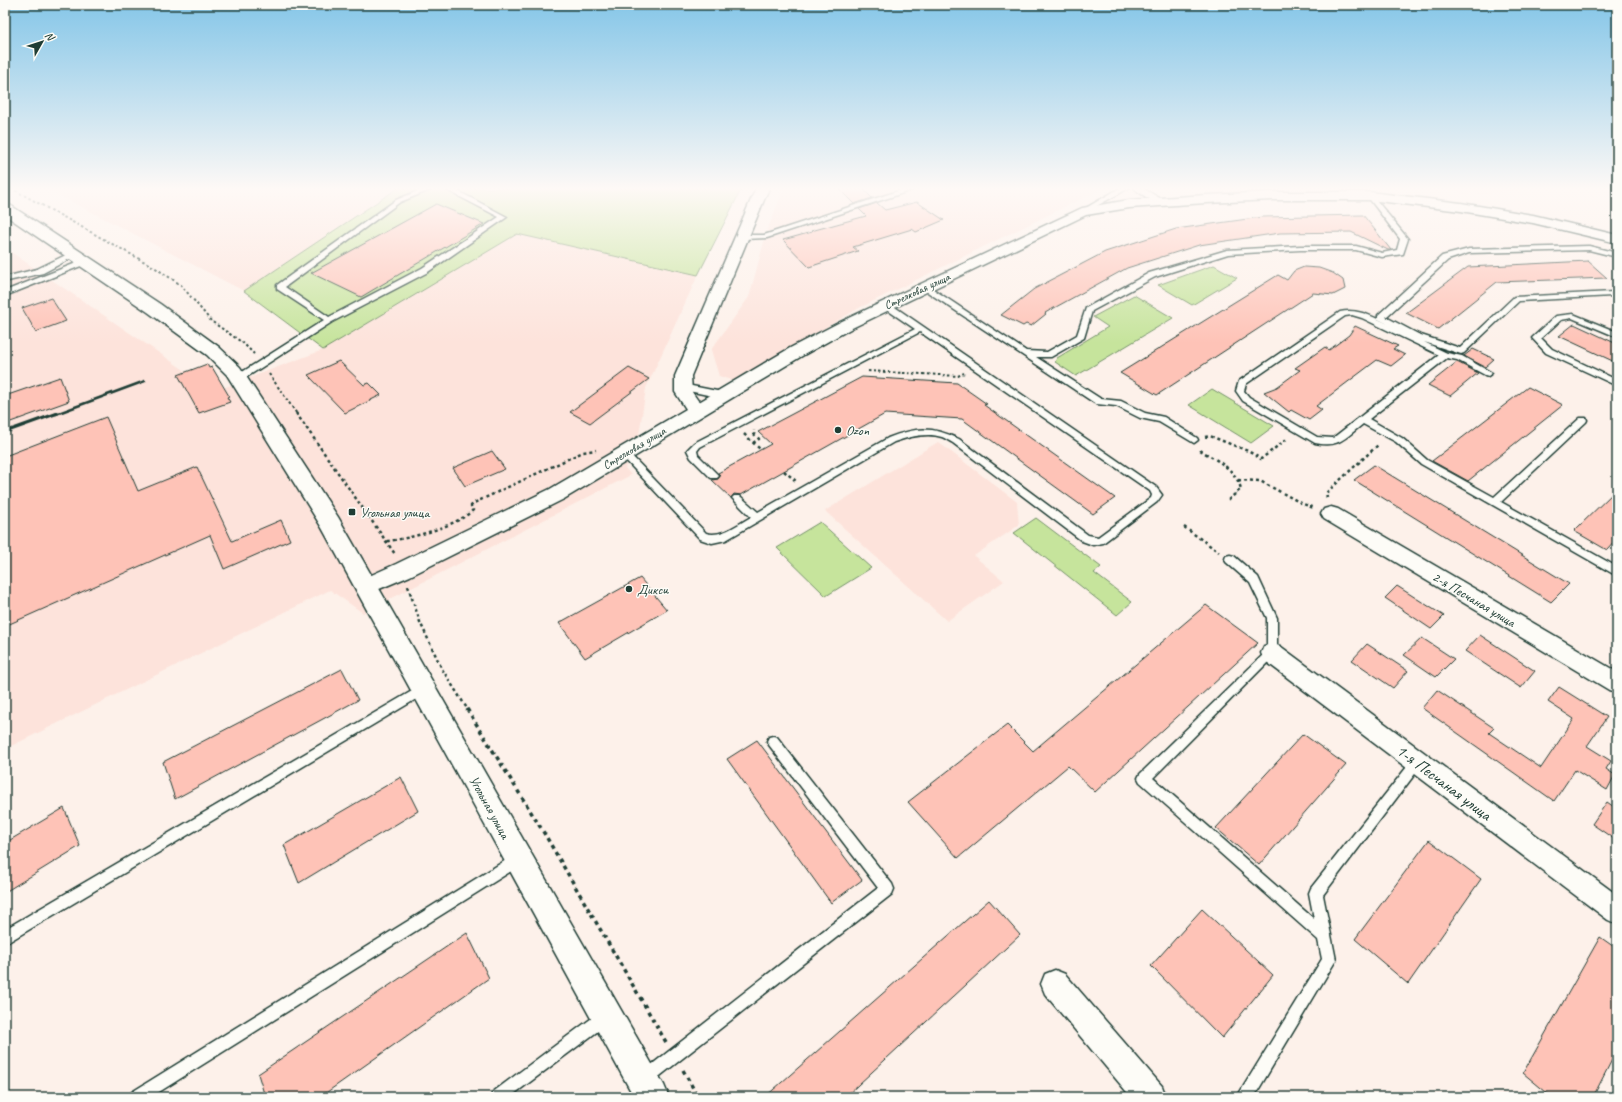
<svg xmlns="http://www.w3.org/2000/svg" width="1622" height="1102" font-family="Caveat,sans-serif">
<rect width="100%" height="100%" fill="#fdf1ea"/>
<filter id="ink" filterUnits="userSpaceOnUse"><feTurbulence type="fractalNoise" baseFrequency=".025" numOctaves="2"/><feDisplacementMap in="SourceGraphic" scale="8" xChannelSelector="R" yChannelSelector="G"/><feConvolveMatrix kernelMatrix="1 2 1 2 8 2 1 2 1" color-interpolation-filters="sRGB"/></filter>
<g filter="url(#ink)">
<!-- built -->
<g fill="#fde3db">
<polygon points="45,188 398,188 244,291"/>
<polygon points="784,188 1103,188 859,308 734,381 719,376 711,350 749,297 767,231"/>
<polygon points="1449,188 1525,188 1487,194 1463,194"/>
<polygon points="517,234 698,275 646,388 639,435 625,468 631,475 363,613 330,590 5,749 5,248 215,391 323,350"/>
<polygon points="938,442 1017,502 1019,525 974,556 1004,581 947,621 825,511"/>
</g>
<!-- green -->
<g fill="#c6e49c" stroke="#729068">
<polygon points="398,188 742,188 698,275 517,234 323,350 244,291"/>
<polygon points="1214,265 1237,278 1192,305 1158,285"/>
<polygon points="1134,295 1173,318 1076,376 1055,362 1057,358 1108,327 1093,317"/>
<polygon points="1212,389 1274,426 1251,443 1189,405"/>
<polygon points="1036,518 1101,567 1094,573 1132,602 1117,615 1014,533"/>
<polygon points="820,522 871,568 826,596 777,548"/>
</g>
<!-- building -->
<g fill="#fec3b7" stroke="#1f3d34">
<polygon points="838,188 862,188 872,198 854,204"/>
<polygon points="917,202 944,220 916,232 912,229 853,247 858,251 809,267 783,240 812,232 811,231 866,216 859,209 877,203 885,210"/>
<polygon points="436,204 484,224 361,297 311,273"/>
<polygon points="1363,215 1391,250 1388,250 1351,232 1280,233 1199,245 1127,268 1045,313 1046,314 1031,326 1026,324 1023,326 1001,315 1034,289 1105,252 1176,229 1262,217"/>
<polygon points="1588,261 1607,278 1497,282 1438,329 1406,313 1468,267"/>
<polygon points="1304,267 1319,268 1333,273 1343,280 1345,289 1333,295 1313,293 1157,395 1120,373 1278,275 1287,280 1294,271"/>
<polygon points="51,298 66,321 36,332 22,308"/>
<polygon points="1574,324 1617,344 1617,363 1559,336"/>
<polygon points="1355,326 1398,346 1393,349 1405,355 1391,366 1377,360 1316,406 1322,410 1309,420 1291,410 1289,412 1264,392 1277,387 1300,370 1295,368 1325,347 1329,350 1349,335"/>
<polygon points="1473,349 1494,359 1485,367 1464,356"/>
<polygon points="339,361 364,385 369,383 381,395 345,413 308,375"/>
<polygon points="1457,362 1478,373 1450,396 1428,385"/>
<polygon points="207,364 209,368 212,367 229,396 227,397 230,402 199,413 178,375"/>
<polygon points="629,368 649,379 590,423 570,412"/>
<polygon points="60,377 69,401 5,424 5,396"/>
<polygon points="862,377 957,383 987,404 984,405 1115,498 1093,514 962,419 885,414 741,495 734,494 731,498 712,480 718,479 720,476 718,473 771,444 758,432"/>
<polygon points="1528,387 1563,405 1468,481 1432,461"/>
<polygon points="106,417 138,491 197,467 232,541 281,520 290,540 224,569 210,535 5,626 5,456"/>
<polygon points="492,451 505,469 465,486 453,468"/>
<polygon points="1374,465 1569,584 1551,602 1354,480"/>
<polygon points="1617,489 1617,539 1607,550 1574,531"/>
<polygon points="640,578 667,610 585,658 559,623"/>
<polygon points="1397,586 1444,616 1431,629 1385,598"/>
<polygon points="1206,605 1258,643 1095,792 1068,766 958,858 908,802 1007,725 1033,751"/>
<polygon points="1480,635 1535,671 1521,688 1465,651"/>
<polygon points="1422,638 1454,659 1436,677 1404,655"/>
<polygon points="1367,644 1408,671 1393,688 1352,660"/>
<polygon points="342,669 358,700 175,799 163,762"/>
<polygon points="1559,687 1607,717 1587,746 1611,761 1606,769 1615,775 1607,790 1575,770 1554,801 1422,708 1437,690 1494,728 1489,733 1541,768 1574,719 1548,702"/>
<polygon points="1303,734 1346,765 1259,865 1216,828"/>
<polygon points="757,740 862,880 831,903 727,759"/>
<polygon points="401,777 418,811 299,883 284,845"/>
<polygon points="1607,802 1617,809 1617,841 1592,824"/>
<polygon points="64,808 80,846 5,892 5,843"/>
<polygon points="1429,840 1481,879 1408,984 1355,939"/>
<polygon points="989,900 1020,935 845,1097 765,1097"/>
<polygon points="1202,909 1273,975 1222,1038 1151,966"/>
<polygon points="467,933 489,978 320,1097 265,1097 258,1074"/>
<polygon points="1600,937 1617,949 1617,1050 1593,1097 1552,1097 1523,1073"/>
</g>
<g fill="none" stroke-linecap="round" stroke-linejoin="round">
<defs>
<g id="service">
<polygon points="425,188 435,188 400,202 285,287 329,317 422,268 499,217 443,188 452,188 507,217 428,272 332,322 242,380 236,380 235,378 236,376 324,320 277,289 277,285 396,200"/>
<polygon points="907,188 918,188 767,238 743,239 739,237 743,235 764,235"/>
<polygon points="1120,188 1129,188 1084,213 1079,212"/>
<path d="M1134,188h8l25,14c-7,5 -27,-8 -33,-14z"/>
<polygon points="1368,195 1372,195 1408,239 1403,254 1382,257 1356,250 1300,250 1228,254 1155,277 1092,311 1084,338 1051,357 1036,357 1101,399 1121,401 1145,413 1164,417 1197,438 1198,440 1194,443 1159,422 1140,418 1116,406 1096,404 920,287 924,285 927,285 1026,351 1047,352 1077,335 1086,308 1149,273 1227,250 1300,246 1356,246 1382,253 1397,250 1400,239 1368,197"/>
<path d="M1589,246l28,7v4l-28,-7 -120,3 -21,7 -62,57 32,17 42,14 54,-51 99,-5 4,1v5l-5,-2 -93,5 -55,52 -3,1 -37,-12 23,11 15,3 30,17 -4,3 -3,-1 -28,-15 -10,-2 -78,61 33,19 25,22 67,37 86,-79h6l1,2 -1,2 -85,80 116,65v9l-196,-112 -25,-22 -33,-18c-18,14 -24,24 -48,19l-72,-42 -7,-10 3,-10 101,-69c18,-4 33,5 48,12l-10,-5v-4l64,-59 27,-7zM1352,315l10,3 77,37 -106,83 -16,-1 -68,-40 -5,-6 2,-7 99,-68z"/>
<polygon points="72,252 75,252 79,254 43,273 8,281 5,280 5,275 9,276 37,269"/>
<polygon points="84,260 87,260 91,262 5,296 5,291"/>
<path d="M883,303h6l267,184 6,8 -5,7 -54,41 -10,2 -11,-4 -129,-98c-4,-2 -8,-5 -11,-6 -15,-5 -34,0 -48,5l-168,98 -14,3 -12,-4 -81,-86 5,-3 3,1 79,82c15,5 32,-9 45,-16l-19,-19 2,-2h6l18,16 130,-74c28,-11 44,-12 71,1l129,96 10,2 53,-39 1,-3 -2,-4 -230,-159 -220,115 -3,4 1,4 21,21 -2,2h-6l-20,-20 -4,-8 7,-7 221,-114 -32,-22z"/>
<polygon points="1573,314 1617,332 1617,337 1572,318 1561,320 1541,338 1552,349 1617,380 1617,386 1546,353 1532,338 1556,316"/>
<polygon points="682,384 722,392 726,395 722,398 679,389 678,387"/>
<polygon points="1230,555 1234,556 1258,577 1277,618 1277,653 1153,778 1314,919 1309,893 1311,888 1414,758 1418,756 1422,758 1424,762 1323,895 1336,960 1254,1097 1237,1097 1322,959 1318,940 1140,782 1138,778 1140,774 1267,651 1267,618 1250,583 1226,562 1225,559 1226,556"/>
<polygon points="424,684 428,686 430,689 428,692 5,944 5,929"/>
<polygon points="773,736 777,737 892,884 894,889 892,894 651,1083 646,1085 641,1083 639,1078 641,1073 878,888 769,745 767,741 769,737"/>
<polygon points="519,852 524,853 525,858 524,863 151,1097 129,1097 132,1092"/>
<polygon points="605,1010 610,1012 612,1017 610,1022 510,1097 490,1097 493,1092 600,1012"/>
</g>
<g id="minor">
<polygon points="756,188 769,188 691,376 692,392 699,402 790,348 840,322 1082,208 1129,200 1206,195 1272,192 1370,192 1461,203 1533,215 1617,235 1617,243 1533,223 1461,211 1370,200 1272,200 1206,203 1129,208 1086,215 852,328 802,356 564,499 410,576 365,595 358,593 355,587 358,581 396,564 550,489 686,409 675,392 675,376"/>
<polygon points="1331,507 1338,509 1617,672 1617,693 1609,690 1324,519 1321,514 1324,509"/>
<polygon points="1272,644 1280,646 1617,895 1617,924 1608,920 1264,660 1261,653 1264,646"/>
<polygon points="1055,970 1065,974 1162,1086 1166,1097 1131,1097 1045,994 1041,984 1045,974"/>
</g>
<polygon id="tertiary" points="5,204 10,205 160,304 219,347 240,367 338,517 664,1085 669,1097 634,1097 322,528 227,375 207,355 148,312 5,215"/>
</defs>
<!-- service casing -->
<use href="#service" stroke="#1f3d34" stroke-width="3"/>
<!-- minor casing -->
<use href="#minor" stroke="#1f3d34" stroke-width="3"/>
<!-- tertiary casing -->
<use href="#tertiary" stroke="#1f3d34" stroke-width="3"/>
<!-- path-far2 -->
<g stroke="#1f3d34" stroke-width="2" stroke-dasharray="2.5 2.5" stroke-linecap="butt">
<polyline points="11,188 154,267 181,285 211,321 243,343 254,354"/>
<polyline points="868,371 958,376 964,373"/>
<polyline points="269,374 297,414"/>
</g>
<!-- path-far1 -->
<g stroke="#1f3d34" stroke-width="2.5" stroke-dasharray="3 3" stroke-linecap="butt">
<polyline points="296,413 395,554"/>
<polyline points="744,434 761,450"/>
<polyline points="1205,437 1210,436 1248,451 1261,459 1288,438"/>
<polyline points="753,443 759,439 754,434 754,430"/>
<path d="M1200,450c16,10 36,19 41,39l-13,11"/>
<polyline points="784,471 796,481"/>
<polyline points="1238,480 1260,481 1303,504 1314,508"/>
<polyline points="1327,498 1326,493 1379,444"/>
<polyline points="1184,527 1219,552"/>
<path d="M387,541c23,-2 70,-15 86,-31l-2,-4 3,-3 109,-51 13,-2"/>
<polyline points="408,586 420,622 442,669 468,710"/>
</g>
<!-- path -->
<g stroke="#1f3d34" stroke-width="3.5" stroke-dasharray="4 4" stroke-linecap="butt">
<polyline points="467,709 544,833 666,1042"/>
<polyline points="683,1070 698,1097"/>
</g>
<!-- service -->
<use href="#service" fill="#fdfcf7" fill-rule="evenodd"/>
<!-- minor -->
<use href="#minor" fill="#fdfcf7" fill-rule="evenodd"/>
<!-- tertiary -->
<use href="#tertiary" fill="#fdfcf7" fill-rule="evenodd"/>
<!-- rail-far1 -->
<polyline stroke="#1f3d34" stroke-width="2.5" points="56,414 145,381"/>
<!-- rail -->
<polyline stroke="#1f3d34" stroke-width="3" points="5,432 58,413"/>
</g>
</g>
<!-- sky -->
<linearGradient id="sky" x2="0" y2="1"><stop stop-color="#85c6e8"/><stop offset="0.55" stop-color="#fef9f6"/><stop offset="1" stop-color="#fef9f6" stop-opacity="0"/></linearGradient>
<rect width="1622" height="343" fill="url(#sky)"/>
<!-- markers -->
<g fill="#1f3d34" stroke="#fdfcf7" stroke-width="1.5">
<circle cx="838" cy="430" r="4"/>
<rect x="348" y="508" width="8" height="8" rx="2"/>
<circle cx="629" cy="589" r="4"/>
</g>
<g text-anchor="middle" stroke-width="3" stroke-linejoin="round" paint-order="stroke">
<!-- far-street labels -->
<g font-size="12" fill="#1f3d34" stroke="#fdfcf7">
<text transform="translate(917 291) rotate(-25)" y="4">Стрелковая улица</text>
<text transform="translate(634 448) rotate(-31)" y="4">Стрелковая улица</text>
</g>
<!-- poi labels -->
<g font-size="14" fill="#1f3d34" stroke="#fdfcf7" text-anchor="start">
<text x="846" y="435">Ozon</text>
<text x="360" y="517">Угольная улица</text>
<text x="637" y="594">Дикси</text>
</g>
<!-- street labels -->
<g font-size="14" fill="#1f3d34" stroke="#fdfcf7">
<text transform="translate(1474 599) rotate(31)" y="5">2-я Песчаная улица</text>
<text transform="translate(490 807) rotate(61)" y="5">Угольная улица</text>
</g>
<!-- near-street labels -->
<g font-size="17" fill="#1f3d34" stroke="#fdfcf7">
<text transform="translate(1444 782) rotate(37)" y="6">1-я Песчаная улица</text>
</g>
</g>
<!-- margin -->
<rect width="1622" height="1102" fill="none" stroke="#fdfcf7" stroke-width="20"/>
<rect x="10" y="10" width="1602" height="1082" fill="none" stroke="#1f3d34" stroke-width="1.5" filter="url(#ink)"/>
<!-- north arrow -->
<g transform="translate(42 42) rotate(51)" stroke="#fdfcf7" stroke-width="3" paint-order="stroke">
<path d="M0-3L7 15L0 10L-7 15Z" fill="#1f3d34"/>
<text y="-6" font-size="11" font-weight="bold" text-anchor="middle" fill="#1f3d34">N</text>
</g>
</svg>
